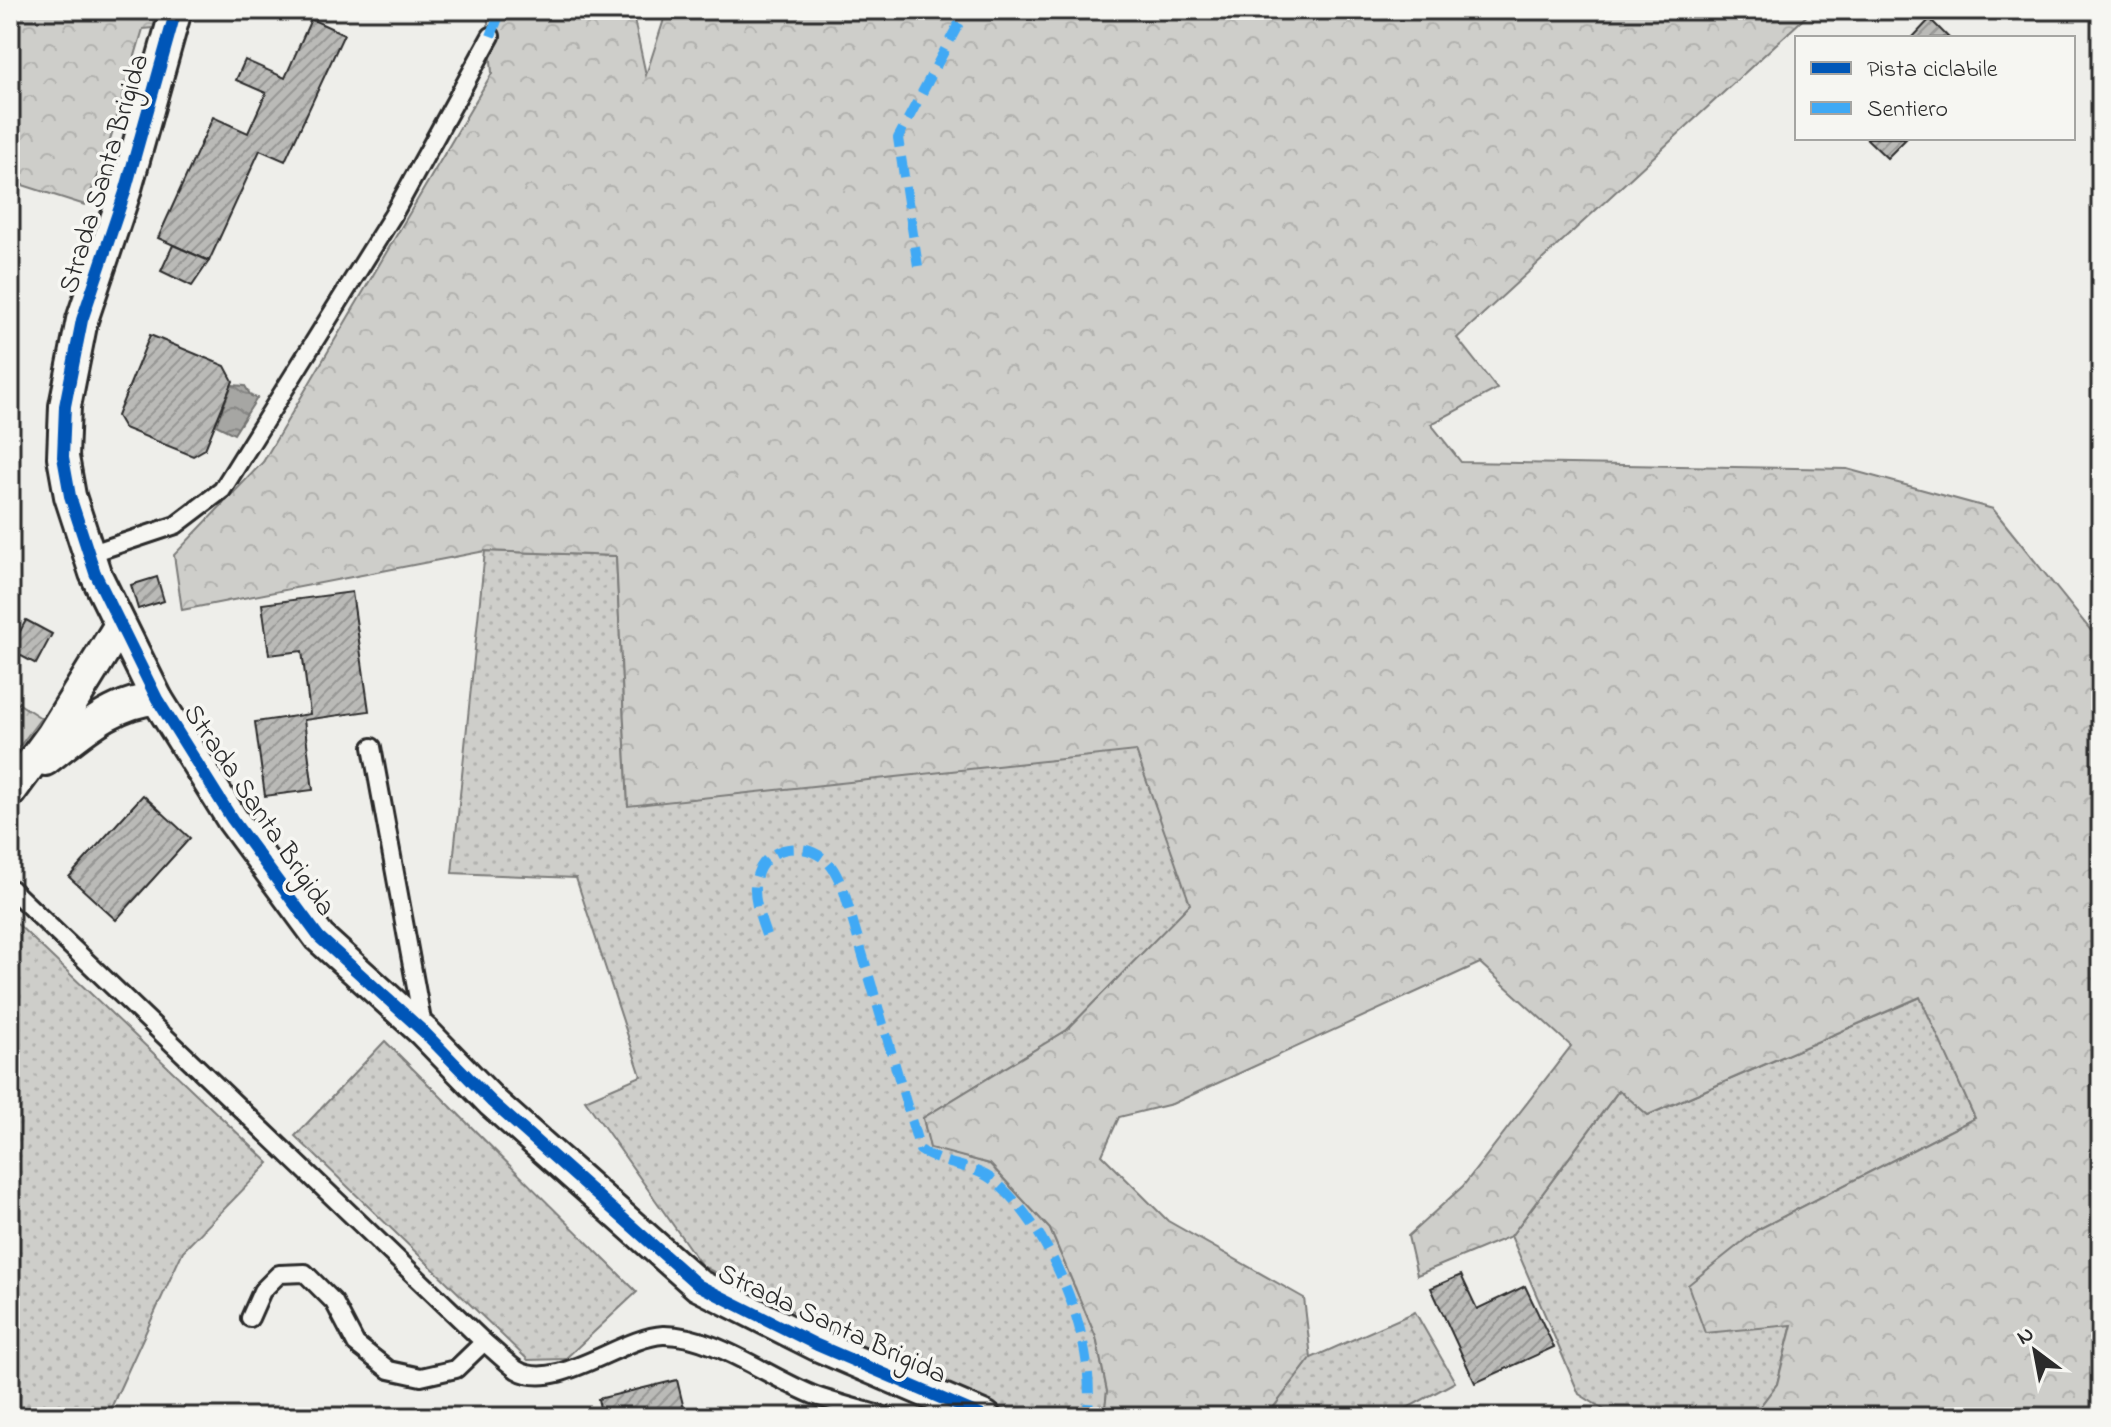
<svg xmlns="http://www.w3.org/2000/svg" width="2111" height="1427" font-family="'Indie Flower',sans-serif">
<defs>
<pattern id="grass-dots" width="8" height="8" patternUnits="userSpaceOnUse" patternTransform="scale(2)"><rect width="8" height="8" fill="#cececa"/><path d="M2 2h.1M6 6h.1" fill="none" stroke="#b1b1ae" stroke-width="1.8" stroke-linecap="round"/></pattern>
<pattern id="forest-crowns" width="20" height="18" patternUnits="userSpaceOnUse" patternTransform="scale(2)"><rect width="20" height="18" fill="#cececa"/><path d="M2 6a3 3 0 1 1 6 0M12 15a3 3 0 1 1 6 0" fill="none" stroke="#b1b1ae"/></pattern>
<pattern id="water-waves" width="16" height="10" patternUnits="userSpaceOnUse" patternTransform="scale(2)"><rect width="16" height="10" fill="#a6a6a3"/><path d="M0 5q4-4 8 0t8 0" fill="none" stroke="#878785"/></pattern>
<pattern id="building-hatch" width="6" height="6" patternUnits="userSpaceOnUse" patternTransform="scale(2)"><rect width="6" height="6" fill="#babab7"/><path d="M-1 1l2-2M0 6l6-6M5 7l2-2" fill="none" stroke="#979795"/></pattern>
</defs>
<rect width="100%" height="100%" fill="#eeeeea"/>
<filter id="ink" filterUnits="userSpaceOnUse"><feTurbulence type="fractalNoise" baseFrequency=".0125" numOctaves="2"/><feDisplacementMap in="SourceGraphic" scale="16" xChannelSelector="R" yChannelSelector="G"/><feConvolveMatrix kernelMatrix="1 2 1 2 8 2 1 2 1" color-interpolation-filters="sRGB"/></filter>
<g filter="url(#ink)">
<!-- grass -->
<g fill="url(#grass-dots)" stroke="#7c7c7a" stroke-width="2">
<polygon points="485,551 616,556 628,805 1136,750 1191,904 1067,1030 923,1118 930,1147 990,1164 1050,1229 1096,1337 1107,1391 1104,1417 1023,1417 939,1384 702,1266 585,1100 641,1076 576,878 452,873"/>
<polygon points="10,917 269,1163 183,1251 110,1410 120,1417 10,1417"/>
<polygon points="1921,997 1975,1118 1757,1230 1792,1324 1777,1384 1752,1417 1616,1417 1579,1394 1511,1236 1620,1089 1648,1115"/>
<polygon points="385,1041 637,1292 565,1359 528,1360 295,1136"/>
<polygon points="1415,1312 1455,1382 1391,1417 1266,1417 1311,1358"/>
</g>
<!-- forest -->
<g fill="url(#forest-crowns)" stroke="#7c7c7a" stroke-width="2">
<polygon points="10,10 168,10 164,27 143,29 102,167 85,205 10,181"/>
<polygon points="487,10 632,10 646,75 667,10 1813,10 1457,338 1497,389 1431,424 1461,462 1847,469 1993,509 2101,643 2101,1417 1752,1417 1777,1384 1792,1325 1705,1333 1688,1285 1757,1230 1975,1118 1920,997 1648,1115 1619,1090 1511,1236 1417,1275 1408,1236 1463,1186 1571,1046 1480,963 1172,1104 1119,1117 1102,1155 1168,1221 1304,1298 1311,1358 1266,1417 1104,1417 1107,1391 1096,1337 1050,1229 990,1164 930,1148 923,1118 1067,1030 1190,904 1136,751 628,806 616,556 485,551 182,610 174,555 263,462 492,73"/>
<polygon points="10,698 41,718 10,759"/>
</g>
<!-- water -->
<polygon fill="url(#water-waves)" stroke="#757573" stroke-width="2" points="232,385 245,386 251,396 257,398 234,434 216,425"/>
<!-- building -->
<g fill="url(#building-hatch)" stroke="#2b2b2b" stroke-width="2">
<polygon points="311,19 344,34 285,161 260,150 209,261 158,238 213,117 248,133 266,93 236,80 245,60 285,78"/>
<polygon points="1930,19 1949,38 1912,38"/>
<polygon points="1866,138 1907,138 1887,158"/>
<polygon points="173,245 209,261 192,286 161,271"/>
<polygon points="10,257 17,259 10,287"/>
<polygon points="150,335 225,366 233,381 205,449 193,456 124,428 117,416"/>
<polygon points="157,577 164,601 138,609 131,585"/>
<polygon points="352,592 369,711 304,720 313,790 265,796 255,722 310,714 302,651 269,655 262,604"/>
<polygon points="26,620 52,634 36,664 10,650"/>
<polygon points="143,795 190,838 116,920 69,877"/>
<polygon points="1461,1275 1477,1309 1525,1286 1554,1347 1475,1383 1431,1288"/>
<polygon points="677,1380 686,1417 602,1417 598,1399"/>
</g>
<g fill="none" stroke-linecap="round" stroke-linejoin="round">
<defs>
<g id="service">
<polyline points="89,554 176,525 222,490 393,215 491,36"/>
<polyline points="372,747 423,1026"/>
<path d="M10,888l474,454c11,9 22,20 33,28 39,23 105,-33 146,-35 50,-1 106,43 153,61 23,8 47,14 71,21"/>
<polyline points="250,1318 262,1291 279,1274 305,1273 334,1302 356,1344 389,1370 421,1377 456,1369 484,1342"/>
</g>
<g id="minor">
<polyline points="176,10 125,192 82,320 65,406 63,457 70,496 95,573 157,699 232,819 319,937 424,1032 492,1102 698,1285 817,1345 985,1417"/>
<path d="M45,760c34,-26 68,-59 112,-61"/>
<polyline points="10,792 52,735 120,625"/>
</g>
</defs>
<!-- service casing -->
<use href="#service" stroke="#2b2b2b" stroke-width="22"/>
<!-- minor casing -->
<use href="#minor" stroke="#2b2b2b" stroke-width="36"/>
<!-- service -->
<use href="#service" stroke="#f6f6f2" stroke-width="16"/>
<!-- minor -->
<use href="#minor" stroke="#f6f6f2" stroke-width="30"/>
<!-- quiet -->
<g stroke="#3fa9f5" stroke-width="10" stroke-dasharray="20 10" stroke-linecap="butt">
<polyline points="491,36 501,10"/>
<polyline points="918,266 898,138 966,10"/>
<path d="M766,935c-6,-17 -14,-39 -10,-56 8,-36 54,-40 75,-13 5,6 8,15 12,22l77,262c22,16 52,14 73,30 58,46 106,164 94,237"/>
</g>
<defs>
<polyline id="cycleway" points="176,10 125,192 82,320 65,406 63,457 70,496 95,573 157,699 232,819 319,937 424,1032 492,1102 698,1285 817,1345 985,1417"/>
</defs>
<!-- cycleway casing -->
<use href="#cycleway" stroke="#f6f6f2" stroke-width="17"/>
<!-- cycleway -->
<use href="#cycleway" stroke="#0057b8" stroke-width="12"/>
</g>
</g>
<g text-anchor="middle" stroke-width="7" stroke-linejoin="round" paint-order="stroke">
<!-- street labels -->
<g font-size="28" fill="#2b2b2b" stroke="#f6f6f2">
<text transform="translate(102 173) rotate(-73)" y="10">Strada Santa Brigida</text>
<text transform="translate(261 809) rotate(56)" y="10">Strada Santa Brigida</text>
<text transform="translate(833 1322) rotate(25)" y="10">Strada Santa Brigida</text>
</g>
</g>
<!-- margin -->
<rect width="2111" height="1427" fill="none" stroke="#f6f6f2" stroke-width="40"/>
<rect x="20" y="20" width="2071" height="1387" fill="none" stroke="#2b2b2b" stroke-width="3" filter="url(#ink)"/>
<!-- legend -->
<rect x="1795" y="36" width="280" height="104" fill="#f6f6f2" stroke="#a5a5a2" stroke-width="2"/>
<rect x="1811" y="62" width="40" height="12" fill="#0057b8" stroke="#a5a5a2" stroke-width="2"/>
<text x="1867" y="76" font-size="24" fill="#2b2b2b">Pista ciclabile</text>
<rect x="1811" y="102" width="40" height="12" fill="#3fa9f5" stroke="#a5a5a2" stroke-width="2"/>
<text x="1867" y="116" font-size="24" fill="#2b2b2b">Sentiero</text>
<!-- north arrow -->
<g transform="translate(2035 1351) rotate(328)" stroke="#f6f6f2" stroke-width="6" paint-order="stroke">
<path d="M0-6L14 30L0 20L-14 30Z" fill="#2b2b2b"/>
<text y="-12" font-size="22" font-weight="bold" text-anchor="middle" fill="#2b2b2b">N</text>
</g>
</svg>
